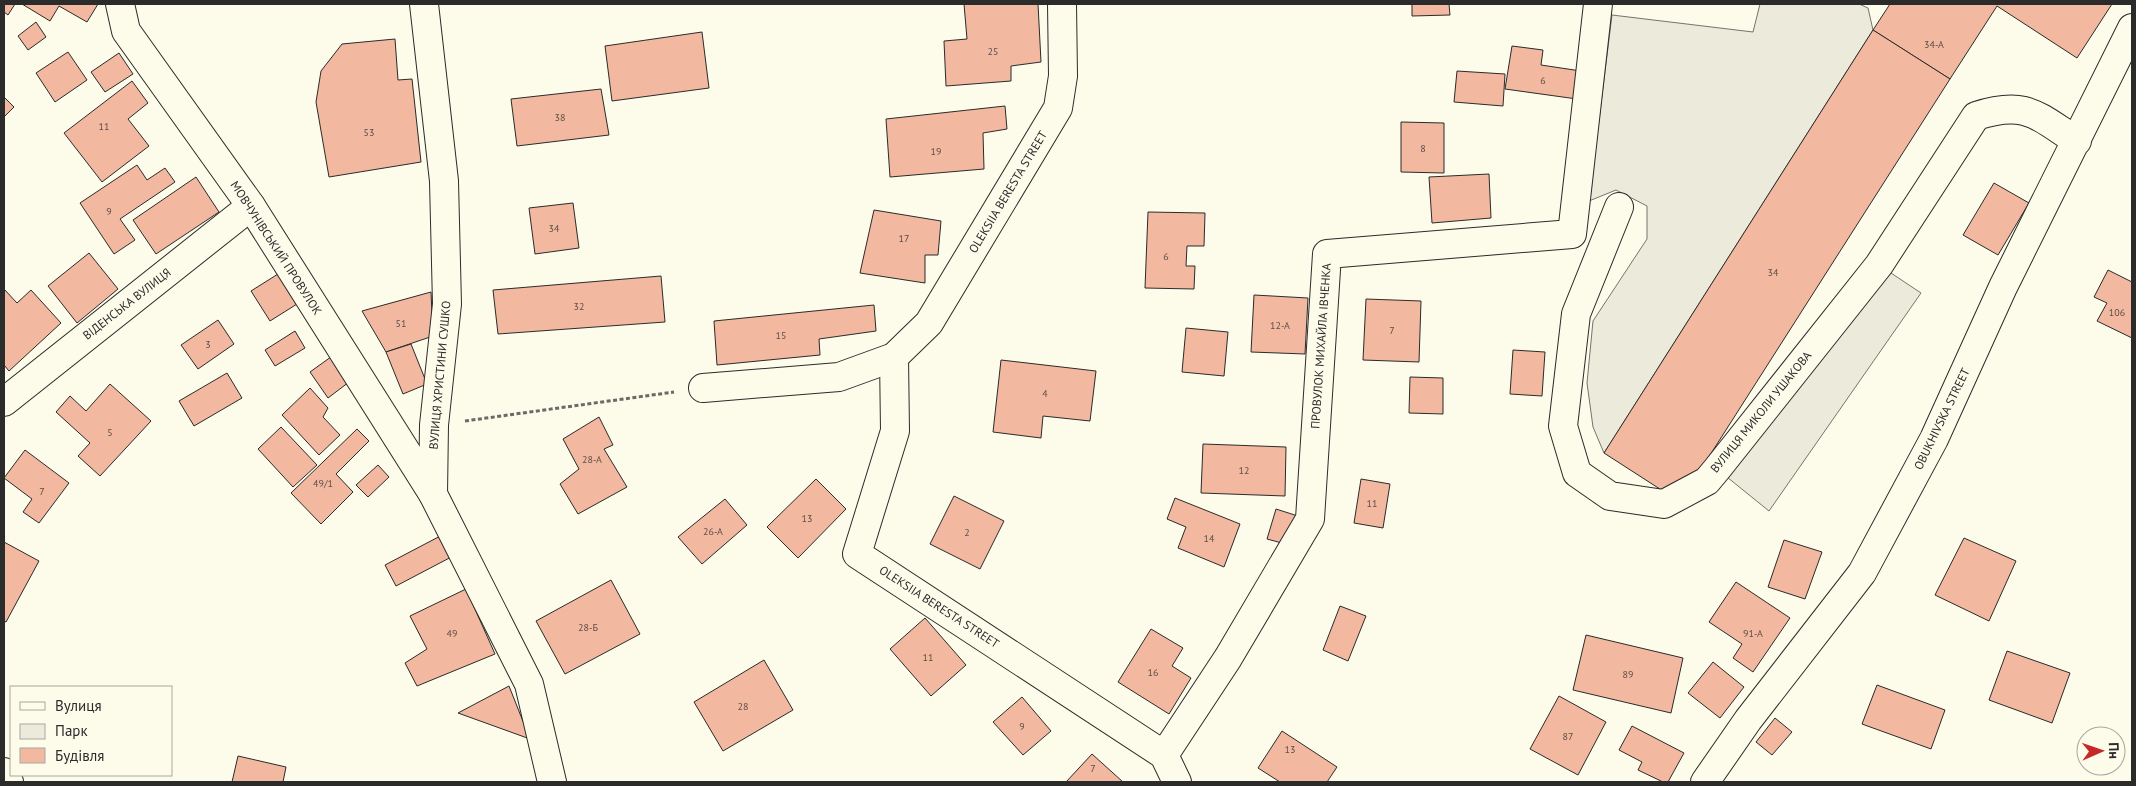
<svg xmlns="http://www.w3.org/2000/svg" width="2136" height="786" font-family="'PT Sans',sans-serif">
<rect width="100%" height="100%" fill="#fdfbea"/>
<!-- green -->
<polygon fill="#ecebdb" stroke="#74746e" points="1760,4 1859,4 1868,8 1873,30 1604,453 1593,427 1587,383 1593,321 1647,239 1647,206 1616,190 1589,201 1612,15 1753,32"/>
<!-- parking -->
<polygon fill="#eceadb" stroke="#74746e" points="1879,265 1921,293 1769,511 1717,469"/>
<!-- building -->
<g fill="#f2b8a0" stroke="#2b2b2b">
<polygon points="4,4 15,4 8,15 4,12"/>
<polygon points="22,4 98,4 87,22 59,6 50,21"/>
<polygon points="964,4 1038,4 1041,62 1011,66 1011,81 946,86 944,41 967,39"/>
<polygon points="1412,4 1449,4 1450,15 1412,16"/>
<polygon points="1890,4 2112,4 2077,58 1997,6 1950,79 1873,30"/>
<polygon points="36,22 46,37 28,50 18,36"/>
<polygon points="1873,30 1950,79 1680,502 1604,453"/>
<polygon points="702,32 709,88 612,101 605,46"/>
<polygon points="395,39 398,80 412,79 421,162 329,177 316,102 321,71 342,44"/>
<polygon points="1512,46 1543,50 1541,65 1581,71 1577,99 1505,89"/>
<polygon points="68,52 87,80 55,102 36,73"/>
<polygon points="119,53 133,74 105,92 91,72"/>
<polygon points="1457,71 1505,74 1503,106 1454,102"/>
<polygon points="132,81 148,103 128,119 149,146 102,182 64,133"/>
<polygon points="601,89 609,135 517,146 511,99"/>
<polygon points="4,97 14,107 4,117"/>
<polygon points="1005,106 1007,129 983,133 984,169 890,177 886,119"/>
<polygon points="1401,122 1444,123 1444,173 1401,172"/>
<polygon points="137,165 147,180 165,168 175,182 120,219 135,240 114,254 80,203"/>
<polygon points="1489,174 1491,218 1432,223 1429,177"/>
<polygon points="196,177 219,212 156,254 133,220"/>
<polygon points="1994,183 2029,203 1998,255 1963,235"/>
<polygon points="573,203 579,248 535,254 529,208"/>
<polygon points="874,210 941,221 938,255 925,255 925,283 860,273"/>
<polygon points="1148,212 1205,213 1204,246 1187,246 1186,266 1195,266 1194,289 1145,288"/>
<polygon points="89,253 118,289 77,323 48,286"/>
<polygon points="2108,270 2132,282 2132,338 2097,321 2107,303 2094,297"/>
<polygon points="278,274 297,304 270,321 251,291"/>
<polygon points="661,276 665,322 498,334 493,290"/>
<polygon points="4,289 17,303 31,290 61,323 9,371 4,365"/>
<polygon points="431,292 433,336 386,352 362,311"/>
<polygon points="1254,295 1308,298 1305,354 1251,352"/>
<polygon points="1366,299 1421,301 1419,362 1363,360"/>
<polygon points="874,305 876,331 819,339 820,355 717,365 714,321"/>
<polygon points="218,320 234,344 198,369 181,345"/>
<polygon points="1186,328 1228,332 1224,376 1182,372"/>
<polygon points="295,331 305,348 275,366 265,350"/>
<polygon points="411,344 427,384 403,394 386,352"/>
<polygon points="1513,350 1545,352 1542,396 1510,394"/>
<polygon points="335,354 353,379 328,398 310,372"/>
<polygon points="1001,360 1096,371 1090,421 1043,416 1041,438 993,432"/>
<polygon points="227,373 242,398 194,426 179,401"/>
<polygon points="1410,377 1443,378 1443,414 1409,413"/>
<polygon points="110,384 151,421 100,476 78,456 90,443 56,412 70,396 86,411"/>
<polygon points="310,388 328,408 323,417 340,435 319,455 282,415"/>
<polygon points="599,417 613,445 604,449 627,487 578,514 560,484 579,469 563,439"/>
<polygon points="281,427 317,465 293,487 258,449"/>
<polygon points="357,429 369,441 336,474 353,492 321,524 291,493"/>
<polygon points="1203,444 1286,447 1285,496 1201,493"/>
<polygon points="25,450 69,483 39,523 23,512 32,499 4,478"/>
<polygon points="378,465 389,477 368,497 356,485"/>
<polygon points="816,479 846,509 798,558 767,527"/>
<polygon points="1361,479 1390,484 1383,528 1354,523"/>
<polygon points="954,496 1004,521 980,569 930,544"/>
<polygon points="1175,498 1240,524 1224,567 1178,548 1186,527 1167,519"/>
<polygon points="725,499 747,525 702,564 678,537"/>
<polygon points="1276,509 1301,517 1293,546 1267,539"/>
<polygon points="446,533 457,554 396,586 385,565"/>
<polygon points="1964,538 2016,561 1989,621 1935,595"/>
<polygon points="1784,540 1822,552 1805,599 1768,587"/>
<polygon points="4,542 39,561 6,622 4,621"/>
<polygon points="611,580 640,634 565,674 536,621"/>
<polygon points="1736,582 1790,618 1753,672 1733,658 1742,644 1709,622"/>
<polygon points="466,589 495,654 417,686 405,663 427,649 410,616"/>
<polygon points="1340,606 1366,616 1348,661 1323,650"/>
<polygon points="925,618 966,665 931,696 890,649"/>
<polygon points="1151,629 1183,648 1172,666 1191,678 1169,714 1118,682"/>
<polygon points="1586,635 1683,658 1671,713 1573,690"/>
<polygon points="2007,651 2070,673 2052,723 1989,700"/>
<polygon points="764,660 793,710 723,751 694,702"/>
<polygon points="1713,662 1744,687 1720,718 1688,693"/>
<polygon points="1877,685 1945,710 1931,749 1862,724"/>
<polygon points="509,686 530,739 458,713"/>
<polygon points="1559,696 1606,722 1578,775 1530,749"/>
<polygon points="1022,697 1051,731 1023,755 993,722"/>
<polygon points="1775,718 1792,732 1772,755 1756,742"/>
<polygon points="1632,726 1684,753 1668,782 1663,782 1638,770 1642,762 1619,750"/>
<polygon points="1282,731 1337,767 1327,782 1280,782 1258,768"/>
<polygon points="1092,754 1123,782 1066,782"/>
<polygon points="238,756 286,767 283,782 232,782"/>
</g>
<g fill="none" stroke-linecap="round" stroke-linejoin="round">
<defs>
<g id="minor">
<polyline points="120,4 126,31 251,206 433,494"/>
<polyline points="424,4 444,181 447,304 434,425 433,494 529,684 552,782"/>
<path d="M1619,207l-43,107 -13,112 14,47 33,23 54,8 43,-23 10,-12 162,-204 97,-149c50,-16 60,-1 101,25"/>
<polyline points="894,357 895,431 857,554 1164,755 1177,782"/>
<polyline points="703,388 839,377 894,357 929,323 1058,108 1063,76 1062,4"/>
<polyline points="4,402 251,206"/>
<polyline points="1164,755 1228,658 1310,519 1327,254 1572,234 1598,4"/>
<polyline points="4,772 9,782"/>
<polyline points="1705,782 1748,720 1862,573 1934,439 2003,287 2132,28"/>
</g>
</defs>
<!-- minor casing -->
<use href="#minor" stroke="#2b2b2b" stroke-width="30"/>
<!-- path -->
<polyline stroke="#6a6964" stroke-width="3" stroke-dasharray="4 2.5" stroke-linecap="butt" points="465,421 674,392"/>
<!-- minor -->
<use href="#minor" stroke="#fdfbea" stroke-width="28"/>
</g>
<g text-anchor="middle" stroke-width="4" stroke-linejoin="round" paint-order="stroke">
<!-- number labels -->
<g font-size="10" fill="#5d4e48">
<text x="1934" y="48">34-А</text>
<text x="993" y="55">25</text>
<text x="1543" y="84">6</text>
<text x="560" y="121">38</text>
<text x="104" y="130">11</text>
<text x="369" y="136">53</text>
<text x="1423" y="152">8</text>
<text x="936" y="155">19</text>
<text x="109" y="215">9</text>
<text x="554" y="232">34</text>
<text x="904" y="242">17</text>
<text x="1166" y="260">6</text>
<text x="1773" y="276">34</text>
<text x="579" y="310">32</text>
<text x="2117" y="316">106</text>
<text x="401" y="327">51</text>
<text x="1280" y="329">12-А</text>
<text x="1392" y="334">7</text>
<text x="781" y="339">15</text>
<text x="208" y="348">3</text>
<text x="1045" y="397">4</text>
<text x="110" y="436">5</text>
<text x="592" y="463">28-А</text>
<text x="1244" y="474">12</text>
<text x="323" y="487">49/1</text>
<text x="42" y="495">7</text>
<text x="1372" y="507">11</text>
<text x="807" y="522">13</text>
<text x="713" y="535">26-А</text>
<text x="967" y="536">2</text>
<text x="1209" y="542">14</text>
<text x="588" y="631">28-Б</text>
<text x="452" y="637">49</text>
<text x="1753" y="637">91-А</text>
<text x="928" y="661">11</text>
<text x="1153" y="676">16</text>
<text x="1628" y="678">89</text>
<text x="743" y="710">28</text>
<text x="1022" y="730">9</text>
<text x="1568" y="740">87</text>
<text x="1290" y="753">13</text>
<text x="1093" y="772">7</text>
</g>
<!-- street labels -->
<g font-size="12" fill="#2b2b2b" stroke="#fdfbea">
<text transform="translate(1008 192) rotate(-59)" y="4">OLEKSIIA BERESTA STREET</text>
<text transform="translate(276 248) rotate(57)" y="4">МОВЧУНІВСЬКИЙ ПРОВУЛОК</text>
<text transform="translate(127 304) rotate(-38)" y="4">ВІДЕНСЬКА ВУЛИЦЯ</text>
<text transform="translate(1321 346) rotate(-86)" y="4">ПРОВУЛОК МИХАЙЛА ІВЧЕНКА</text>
<text transform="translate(440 375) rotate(-85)" y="4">ВУЛИЦЯ ХРИСТИНИ СУШКО</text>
<text transform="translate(1761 412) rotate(-51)" y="4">ВУЛИЦЯ МИКОЛИ УШАКОВА</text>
<text transform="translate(1942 419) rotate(-64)" y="4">OBUKHIVSKA STREET</text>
<text transform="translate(939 607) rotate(33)" y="4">OLEKSIIA BERESTA STREET</text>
</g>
</g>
<!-- border -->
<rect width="2136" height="786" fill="none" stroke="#2b2b2b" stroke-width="10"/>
<!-- legend -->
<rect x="10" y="686" width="162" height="90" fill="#fdfbea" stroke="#a9a89e"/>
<rect x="20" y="702" width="25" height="8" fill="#fdfbea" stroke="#a9a89e"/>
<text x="55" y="711" font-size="15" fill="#2b2b2b">Вулиця</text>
<rect x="20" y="724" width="25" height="15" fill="#ecebdb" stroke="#a9a89e"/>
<text x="55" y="736" font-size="15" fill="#2b2b2b">Парк</text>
<rect x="20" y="748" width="25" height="15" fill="#f2b8a0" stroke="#a9a89e"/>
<text x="55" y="761" font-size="15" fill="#2b2b2b">Будівля</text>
<!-- north arrow -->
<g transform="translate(2101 751) rotate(88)"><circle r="24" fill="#fdfbea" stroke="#a9a89e"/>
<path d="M0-4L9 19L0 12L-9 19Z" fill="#c62828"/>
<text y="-8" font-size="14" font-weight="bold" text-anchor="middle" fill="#2b2b2b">Пн</text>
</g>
</svg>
